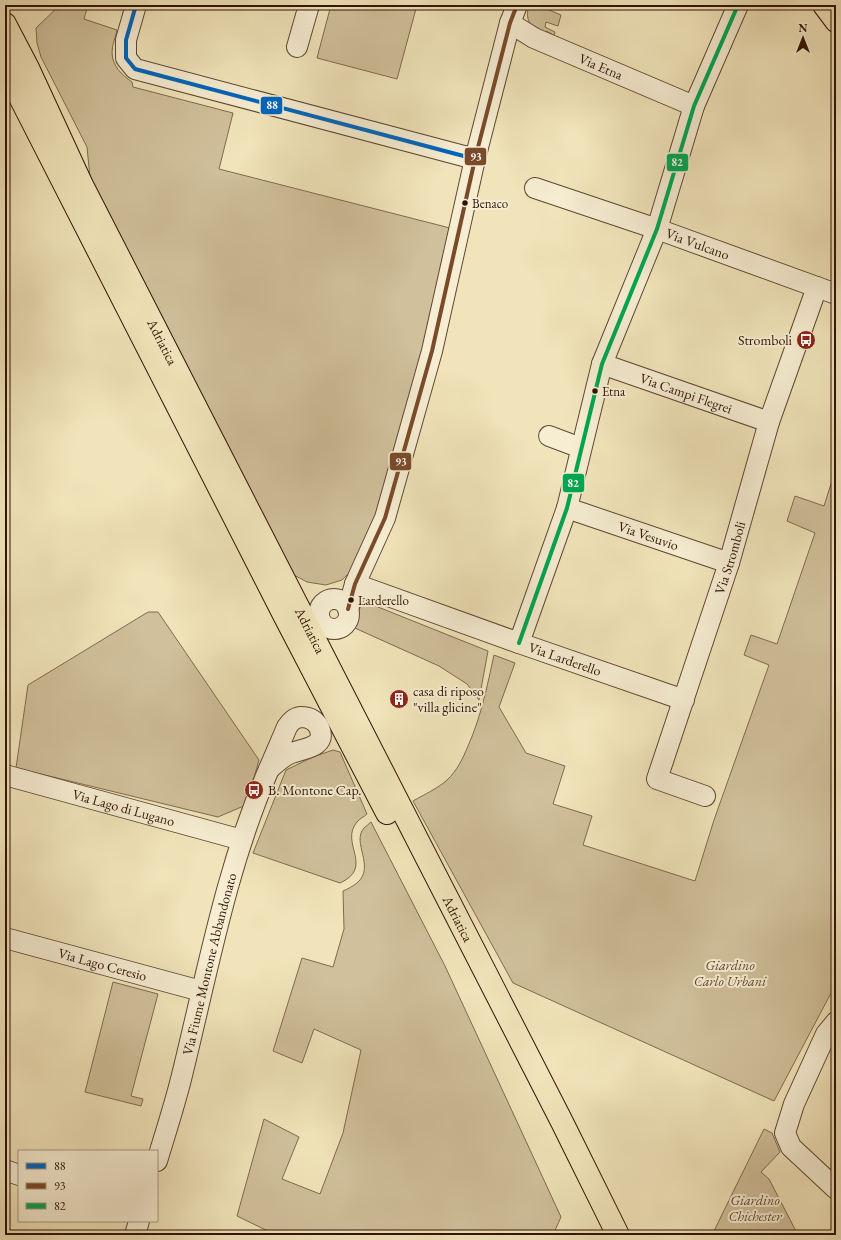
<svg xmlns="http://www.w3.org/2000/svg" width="841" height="1240" font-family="'EB Garamond',serif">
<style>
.green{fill:#d0c09b;stroke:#806a50}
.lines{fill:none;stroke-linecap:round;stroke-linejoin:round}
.minor-casing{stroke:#604732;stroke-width:22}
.major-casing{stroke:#301304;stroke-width:24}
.highway-casing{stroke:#301304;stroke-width:24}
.minor{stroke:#f6edd2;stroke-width:20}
.major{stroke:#f1e4ba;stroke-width:22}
.highway{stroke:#f1e4ba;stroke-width:22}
.bus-1-casing{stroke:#f6edd2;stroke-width:7}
.bus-2-casing{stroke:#f6edd2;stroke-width:7}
.bus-3-casing{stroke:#f6edd2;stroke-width:7}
.bus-1{stroke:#0065bd;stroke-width:4}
.bus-2{stroke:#7a4b2a;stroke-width:4}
.bus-3{stroke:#00a651;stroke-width:4}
.bus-dot{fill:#301304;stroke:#f6edd2;stroke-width:1.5}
.labels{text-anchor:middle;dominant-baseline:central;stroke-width:4;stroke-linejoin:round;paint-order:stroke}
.bus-label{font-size:13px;fill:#301304;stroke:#f6edd2;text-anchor:start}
.street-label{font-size:14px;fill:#301304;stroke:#f6edd2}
.poi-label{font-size:14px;fill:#301304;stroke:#f6edd2;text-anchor:start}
.park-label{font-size:14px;font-style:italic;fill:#604731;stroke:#f6edd2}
.line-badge{stroke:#f6edd2;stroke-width:1.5}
.badge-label{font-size:11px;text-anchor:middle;font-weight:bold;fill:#fff}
</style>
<rect width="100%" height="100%" fill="#f1e4ba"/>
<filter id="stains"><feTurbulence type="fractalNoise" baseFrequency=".005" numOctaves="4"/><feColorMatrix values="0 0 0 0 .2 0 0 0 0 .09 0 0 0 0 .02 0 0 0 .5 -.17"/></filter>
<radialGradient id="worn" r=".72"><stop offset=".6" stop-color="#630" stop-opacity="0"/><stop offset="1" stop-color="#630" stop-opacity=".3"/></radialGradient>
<g class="green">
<path d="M60,5h28l-4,14 33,11c-1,6 -5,15 -5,22 0,14 10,23 20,30l1,5 100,26 -14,56 231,59 -10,56 -67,246 -18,37 -13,13 -16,5 -19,-3 -13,-7 -204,-397 -3,-31 -46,-90 -4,-14 -1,-15z"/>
<polygon points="331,5 417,5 397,79 317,58"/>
<path d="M529,5h8l24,10 -3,11 -12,-4 -1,5 10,5 -2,7 -2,-1 1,-4 -6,-3 -2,5c-12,-9 -20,-14 -15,-31z"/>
<path d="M836,468v520l-6,7 -56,106 -261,-118 -100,-182c12,-7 24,-12 34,-21 10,-9 16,-22 21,-34 13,-29 19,-59 26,-91l21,8 -16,44 27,46 39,13 -12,38 39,12 -9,29 112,36 19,-61 55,-155 -25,-10 7,-20 26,9 38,-111 -28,-12 8,-25 29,10z"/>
<polygon points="363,601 488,651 479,700 467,684 439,666 357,629 352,626"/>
<polygon points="148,612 158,612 259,760 246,805 218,817 16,768 28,685"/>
<path d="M333,750l7,2 27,62c-3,3 -8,5 -10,8 -18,21 18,45 -17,61l-87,-30 33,-83 27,-13z"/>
<path d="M371,822l74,144 116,251 -8,18h-277l-39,-19 27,-97 35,18 -17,42 38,15 23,-61 18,-83 -47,-21 -12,34 -29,-12 29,-93 31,9 11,-38 -1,-38c5,-2 10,-5 14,-8 19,-16 -6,-41 7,-55 2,-2 5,-4 7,-6z"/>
<polygon points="113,982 158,994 131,1096 143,1099 141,1106 85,1092"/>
<polygon points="764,1129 772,1133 780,1152 761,1172 769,1179 798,1235 712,1235"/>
</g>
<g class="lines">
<defs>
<g id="minor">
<polyline points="136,5 126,40 126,58 135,69 475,159"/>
<path id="s1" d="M510,23l24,15 160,68"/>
<polyline points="297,47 309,5"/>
<path id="s2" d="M535,188l122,41 179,65"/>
<path id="s3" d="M602,364l167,58"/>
<polyline points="549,436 581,448"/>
<path id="s4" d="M567,508l162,55"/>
<path id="s5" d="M355,584l164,59 165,57"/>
<circle cx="334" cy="614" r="15"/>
<polyline points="348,609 355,584 385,518 432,351 475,159 510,23 517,5"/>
<polyline points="519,643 567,508 602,364 657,229 694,106 738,5"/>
<path d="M301,717c8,0 14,3 18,10 9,22 -18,21 -30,27 -7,3 -14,10 -20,15l18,-42c4,-6 7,-9 14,-10z"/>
<path id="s6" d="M5,775l237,65"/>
<path id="s7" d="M705,796l-48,-17 72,-216 40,-141 48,-135"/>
<path id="s8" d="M5,938l196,53"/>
<polyline points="836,1022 826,1034 794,1104 785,1133 791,1147 836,1189"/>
<path id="s9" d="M157,1161c9,-30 19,-60 26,-90 25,-102 44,-206 86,-302"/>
<polyline points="5,1170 19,1175"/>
<polyline points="135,1235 139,1221"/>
</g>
<polyline id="major" points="824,5 836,21"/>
<g id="highway">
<path id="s10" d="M5,24l23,44 54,117 480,937 56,113"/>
<polyline points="5,68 283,613 387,813"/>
</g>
</defs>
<use href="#minor" class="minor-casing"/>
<use href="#major" class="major-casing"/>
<use href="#highway" class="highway-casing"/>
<use href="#minor" class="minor"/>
<use href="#major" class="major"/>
<use href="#highway" class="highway"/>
<defs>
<polyline id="bus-1" points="136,5 126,40 126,58 135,69 475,159"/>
<polyline id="bus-2" points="348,609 355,584 385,518 432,351 475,159 510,23 517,5"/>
<polyline id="bus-3" points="519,643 567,508 602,364 657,229 694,106 738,5"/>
</defs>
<use href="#bus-1" class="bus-1-casing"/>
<use href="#bus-2" class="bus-2-casing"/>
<use href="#bus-3" class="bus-3-casing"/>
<use href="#bus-1" class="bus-1"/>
<use href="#bus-2" class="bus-2"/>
<use href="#bus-3" class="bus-3"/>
</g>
<defs>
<symbol id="bus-disc" viewBox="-11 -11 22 22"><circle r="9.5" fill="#8f2418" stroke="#f6edd2"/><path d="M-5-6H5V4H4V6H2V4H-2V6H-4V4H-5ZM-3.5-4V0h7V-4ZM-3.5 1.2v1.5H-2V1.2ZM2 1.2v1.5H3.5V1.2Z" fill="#fff"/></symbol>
<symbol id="building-disc" viewBox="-11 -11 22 22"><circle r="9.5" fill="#8f2418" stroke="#f6edd2"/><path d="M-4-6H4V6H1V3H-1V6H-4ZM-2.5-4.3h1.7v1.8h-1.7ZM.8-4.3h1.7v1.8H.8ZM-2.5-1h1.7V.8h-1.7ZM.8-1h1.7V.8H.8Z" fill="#fff"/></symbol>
</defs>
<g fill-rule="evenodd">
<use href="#bus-disc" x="795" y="329" width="22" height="22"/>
<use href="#building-disc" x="388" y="688" width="22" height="22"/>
<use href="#bus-disc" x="243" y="779" width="22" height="22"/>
</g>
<g class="bus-dot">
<circle cx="465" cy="203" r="3.5"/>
<circle cx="595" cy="391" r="3.5"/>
<circle cx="351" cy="600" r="3.5"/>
</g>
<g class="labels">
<g class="bus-label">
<text x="472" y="203">Benaco</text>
<text x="602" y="391">Etna</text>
<text x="358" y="600">Larderello</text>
</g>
<g class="street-label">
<text stroke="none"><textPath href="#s1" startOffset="101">Via Etna</textPath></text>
<text stroke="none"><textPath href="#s2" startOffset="172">Via Vulcano</textPath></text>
<text stroke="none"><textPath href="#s10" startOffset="355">Adriatica</textPath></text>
<text stroke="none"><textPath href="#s3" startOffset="89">Via Campi Flegrei</textPath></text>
<text stroke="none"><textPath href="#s4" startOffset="86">Via Vesuvio</textPath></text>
<text stroke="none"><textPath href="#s7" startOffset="284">Via Stromboli</textPath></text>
<text stroke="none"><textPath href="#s10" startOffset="679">Adriatica</textPath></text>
<text stroke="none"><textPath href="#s5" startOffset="223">Via Larderello</textPath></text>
<text stroke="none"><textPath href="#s6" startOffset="123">Via Lago di Lugano</textPath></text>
<text stroke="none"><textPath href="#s10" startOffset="1003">Adriatica</textPath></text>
<text stroke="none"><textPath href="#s8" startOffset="101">Via Lago Ceresio</textPath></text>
<text stroke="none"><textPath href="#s9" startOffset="204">Via Fiume Montone Abbandonato</textPath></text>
</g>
<g class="poi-label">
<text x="792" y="340" text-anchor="end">Stromboli</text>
<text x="413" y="691">casa di riposo<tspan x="413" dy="16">"villa glicine"</tspan></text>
<text x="268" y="790">B. Montone Cap.</text>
</g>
<g class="park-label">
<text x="730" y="965">Giardino<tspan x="730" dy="16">Carlo Urbani</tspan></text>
<text x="755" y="1200">Giardino<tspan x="755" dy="16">Chichester</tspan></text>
</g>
</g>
<g class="line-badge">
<rect x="260" y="96" width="23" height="19" rx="4" fill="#0065bd"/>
<rect x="464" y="147" width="23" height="19" rx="4" fill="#7a4b2a"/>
<rect x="666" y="153" width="23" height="19" rx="4" fill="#00a651"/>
<rect x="389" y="452" width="23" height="19" rx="4" fill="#7a4b2a"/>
<rect x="562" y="473" width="23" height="20" rx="4" fill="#00a651"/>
</g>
<g class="badge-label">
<text x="272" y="109">88</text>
<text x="476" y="160">93</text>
<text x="677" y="166">82</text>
<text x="401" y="465">93</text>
<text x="573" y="487">82</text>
</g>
<rect width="841" height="1240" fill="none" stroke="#f1e4ba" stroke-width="20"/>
<rect x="6" y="6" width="829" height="1228" fill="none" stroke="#301304" stroke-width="2"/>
<rect x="10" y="10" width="821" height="1220" fill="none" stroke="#301304"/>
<rect x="18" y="1150" width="140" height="72" fill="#f6edd2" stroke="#a79680"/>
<rect x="26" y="1163" width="20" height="6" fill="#0065bd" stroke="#a79680"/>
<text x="54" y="1170" font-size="12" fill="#301304">88</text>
<rect x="26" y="1183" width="20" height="6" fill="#7a4b2a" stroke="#a79680"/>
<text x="54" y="1190" font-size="12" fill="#301304">93</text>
<rect x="26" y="1203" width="20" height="6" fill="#00a651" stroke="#a79680"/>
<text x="54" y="1210" font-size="12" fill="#301304">82</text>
<g transform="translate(803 38)" stroke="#f6edd2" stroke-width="3" paint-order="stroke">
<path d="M0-3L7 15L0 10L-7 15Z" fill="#301304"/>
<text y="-6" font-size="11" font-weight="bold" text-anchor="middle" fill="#301304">N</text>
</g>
<rect width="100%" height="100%" filter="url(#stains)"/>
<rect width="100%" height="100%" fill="url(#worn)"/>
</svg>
